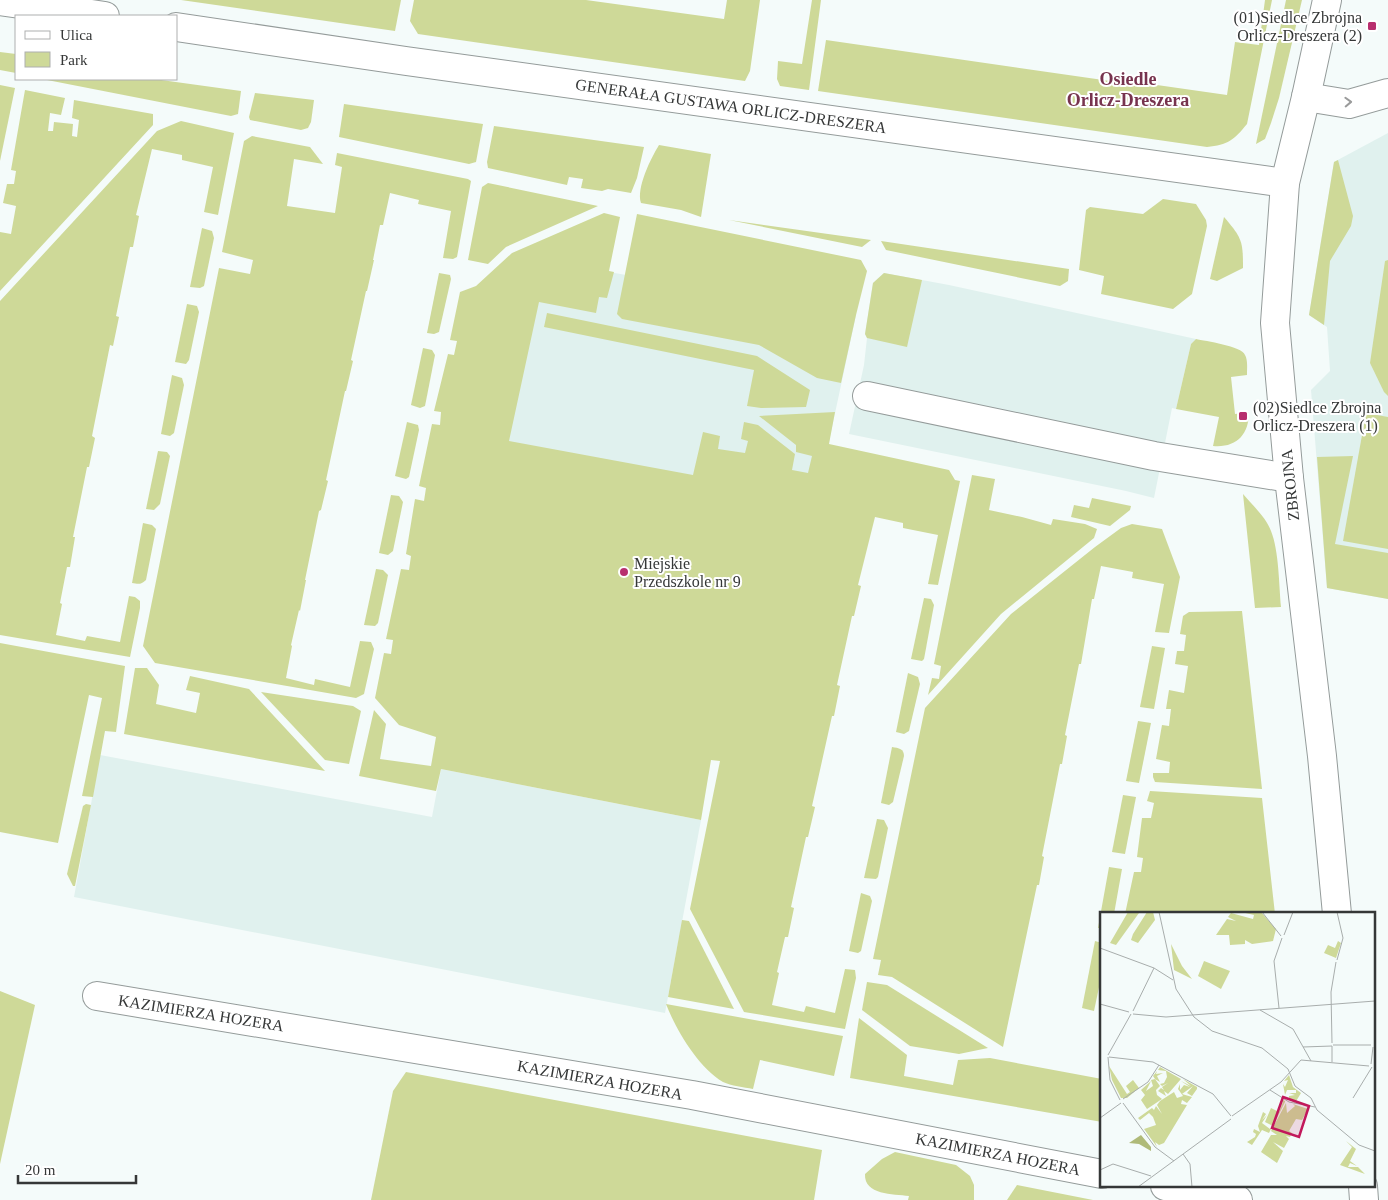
<svg xmlns="http://www.w3.org/2000/svg" width="1388" height="1200" font-family="'Times New Roman',serif">
<style>
.built{fill:#e0f1ee}
.green{fill:#ced998}
.lines{fill:none;stroke-linecap:round;stroke-linejoin:round}
.minor-casing{stroke:#949b9a;stroke-width:30}
.minor{stroke:#fff;stroke-width:28}
.oneway{stroke:#9a9b9b}
.poi-dot{fill:#b82f6e;stroke:#fff;stroke-width:2}
.labels{text-anchor:middle;dominant-baseline:central;stroke-width:4;stroke-linejoin:round;paint-order:stroke}
.poi-label{font-size:16px;fill:#353737;stroke:#fff;text-anchor:start}
.street-label{font-size:16px;fill:#353737;stroke:#fff}
.neighbourhood-label{font-size:18px;font-weight:bold;fill:#77334e;stroke:#fff}
.inset-road{fill:none;stroke:#a8adac;stroke-width:1}
.view{fill:#c2185b;fill-opacity:0.15;stroke:#c2185b;stroke-width:2.5}
.inset-edge{fill:none;stroke:#353737;stroke-width:2.5}
</style>
<rect width="100%" height="100%" fill="#f4fbfa"/>
<g class="built">
<polygon points="1388,133 1388,599 1327,588 1311,390 1330,371 1327,327 1309,315 1334,162"/>
<polygon points="516,254 609,272 856,315 759,769 479,432"/>
<polygon points="884,273 949,285 1196,339 1191,344 1176,409 1172,408 1154,498 1126,491 849,434 864,365 867,338 865,334 873,283"/>
<polygon points="100,755 432,817 441,769 701,820 665,1013 74,897"/>
</g>
<g class="green">
<polygon points="181,0 401,0 395,31"/>
<polygon points="414,0 586,0 724,19 727,0 760,0 750,71 745,81 418,34 410,21"/>
<polygon points="812,0 821,0 809,90 780,86 777,79 778,61 802,64"/>
<path d="M1265,0h7l-25,124c-13,16 -19,21 -40,23l-389,-56 8,-51 319,46 5,-2 77,11 8,-53 24,3z"/>
<polygon points="1286,0 1302,0 1279,98 1271,123 1265,139 1256,144"/>
<polygon points="0,52 16,54 16,73 0,70"/>
<polygon points="42,79 154,79 241,91 238,114 231,116"/>
<polygon points="0,85 15,88 0,161"/>
<polygon points="25,90 65,98 61,115 50,113 48,131 53,131 54,122 73,124 72,136 77,137 79,120 72,118 74,100 153,114 153,125 0,291 0,232 11,234 16,206 3,203 7,184 14,184 16,171 11,170"/>
<polygon points="255,93 314,100 311,122 308,128 301,130 250,120 249,117"/>
<polygon points="344,104 483,124 476,162 469,164 339,137"/>
<polygon points="181,121 234,133 218,215 204,212 213,167 182,160 182,155 152,149 136,215 139,216 133,247 130,247 116,316 119,317 113,346 110,345 92,436 95,438 89,467 87,467 73,537 75,537 70,567 67,567 60,603 62,604 56,635 85,641 87,636 120,642 129,596 135,597 140,601 140,608 130,657 0,635 0,301 157,131"/>
<polygon points="494,126 644,147 637,178 631,193 608,189 602,191 581,188 583,179 569,177 567,185 488,168 487,162"/>
<polygon points="252,136 310,147 323,164 294,159 287,206 335,213 342,167 335,165 337,153 468,179 471,181 457,257 453,259 443,258 451,211 418,204 419,200 390,193 383,225 380,225 373,260 374,260 367,291 366,291 351,360 353,361 346,391 345,391 326,480 328,481 321,510 319,511 305,580 306,580 300,611 299,610 291,645 292,646 286,678 314,685 315,679 350,687 360,641 371,642 374,649 364,694 356,698 155,663 143,646 219,268 250,274 253,260 222,252 244,141"/>
<path d="M659,145l52,9 -10,63 -20,-7 -40,-7c-5,-15 10,-45 18,-58z"/>
<polygon points="1338,160 1353,216 1351,226 1330,261 1324,325 1309,315 1334,162"/>
<polygon points="488,183 598,206 506,247 488,264 468,260 482,187"/>
<polygon points="1163,199 1196,204 1206,220 1207,226 1192,294 1173,309 1101,294 1104,276 1079,270 1086,210 1090,207 1143,214"/>
<polygon points="604,213 620,217 609,271 614,272 607,298 599,297 596,313 539,302 509,441 693,475 703,432 720,436 718,449 745,453 748,441 741,439 744,422 758,425 795,454 792,470 808,473 812,456 796,452 796,445 759,416 835,412 829,444 949,470 955,480 960,481 938,585 928,584 938,535 903,528 903,523 875,517 858,585 861,586 854,616 852,616 837,685 840,686 834,716 832,716 812,806 815,807 808,837 806,837 791,907 794,908 788,937 785,937 777,972 779,973 772,1005 804,1012 806,1006 835,1013 845,969 855,970 856,978 845,1029 744,1012 690,909 720,761 711,760 701,820 441,769 436,791 359,776 374,710 386,724 380,759 431,766 436,737 399,725 375,698 384,653 391,654 393,640 386,639 401,569 409,570 411,556 406,554 415,499 424,501 426,488 419,486 432,424 440,425 441,412 434,411 448,354 454,355 457,341 450,340 460,292 476,286 512,253"/>
<polygon points="637,214 861,260 867,271 856,315 841,383 817,378 759,345 622,319 617,314"/>
<path d="M1224,217c18,21 19,24 19,51l-26,13 -7,-2z"/>
<polygon points="729,220 871,240 862,247"/>
<polygon points="202,228 212,231 214,238 204,286 200,288 190,287"/>
<polygon points="881,241 1069,269 1068,281 1060,286 886,250"/>
<polygon points="1388,260 1388,396 1384,392 1370,363 1385,261"/>
<polygon points="439,273 450,275 451,279 439,332 434,334 427,333"/>
<polygon points="884,273 922,280 907,347 867,338 865,334 873,283"/>
<polygon points="187,304 197,306 199,312 189,360 186,364 175,362"/>
<polygon points="547,313 757,356 810,390 806,407 761,408 747,406 754,370 544,327"/>
<path d="M1196,339c9,2 46,7 49,16 3,5 2,14 2,20l-16,2 4,37 14,-2c0,23 -13,36 -36,34l6,-29 -43,-8 15,-65z"/>
<polygon points="423,348 432,350 435,355 425,406 420,408 411,405"/>
<polygon points="172,375 182,378 184,385 174,433 170,436 161,434"/>
<polygon points="1366,413 1388,417 1388,549 1343,541"/>
<polygon points="407,422 418,425 419,430 409,477 406,479 395,476"/>
<polygon points="158,451 167,452 170,456 160,504 154,510 146,509"/>
<polygon points="1353,456 1335,544 1388,553 1388,599 1327,588 1317,457"/>
<polygon points="972,475 995,479 989,510 1022,517 1051,525 1053,519 1085,524 1097,529 1094,538 1001,614 928,695 932,678 939,679 941,666 934,664"/>
<path d="M1243,494c9,11 23,23 28,37 8,20 8,54 10,76l-26,1z"/>
<polygon points="391,495 399,496 403,502 393,551 388,555 379,553"/>
<polygon points="1092,498 1131,506 1130,510 1110,526 1071,517 1074,505 1089,508"/>
<path d="M143,523l9,2 4,4 -10,51c-5,5 -8,4 -14,3z"/>
<polygon points="1132,524 1162,529 1180,577 1169,633 1155,632 1164,584 1132,578 1133,572 1101,566 1094,599 1092,599 1081,664 1079,664 1065,735 1067,736 1062,764 1060,764 1042,856 1044,857 1039,885 1037,885 1003,1047 892,977 878,975 881,960 873,959 925,708 1011,614 1095,547 1121,528"/>
<polygon points="376,569 383,570 388,575 378,623 375,626 364,625"/>
<polygon points="924,598 931,599 934,605 924,659 922,661 911,659"/>
<polygon points="1242,611 1262,789 1155,782 1153,777 1153,773 1169,773 1170,762 1156,759 1162,725 1169,726 1171,709 1166,709 1169,690 1184,693 1188,666 1175,664 1177,651 1184,651 1186,635 1180,634 1183,616 1189,612"/>
<polygon points="0,643 125,666 116,732 105,731 93,797 82,796 102,698 89,695 58,843 0,832"/>
<polygon points="1152,646 1165,648 1154,709 1140,707"/>
<polygon points="135,668 147,668 159,685 156,704 196,713 200,693 186,690 190,676 249,689 325,771 124,734"/>
<polygon points="908,673 918,677 920,684 909,731 904,734 896,732"/>
<polygon points="261,692 353,706 361,711 349,764 325,760"/>
<polygon points="1138,721 1151,723 1139,783 1126,781"/>
<path d="M892,747c7,1 12,2 12,9l-11,46 -4,3 -8,-2z"/>
<polygon points="1150,791 1262,798 1275,914 1125,914 1134,872 1141,872 1143,858 1137,857 1142,818 1151,818 1154,803 1147,801"/>
<polygon points="1123,795 1136,797 1125,854 1112,852"/>
<polygon points="86,804 91,805 75,886 73,886 67,874 83,806"/>
<polygon points="877,819 884,820 888,828 878,877 876,879 864,878"/>
<polygon points="1109,867 1122,869 1114,914 1102,914 1102,928 1098,928"/>
<polygon points="861,893 870,896 872,901 861,951 858,953 849,951"/>
<polygon points="682,920 689,921 734,1009 668,997"/>
<polygon points="1095,941 1102,943 1102,973 1094,1011 1082,1008"/>
<polygon points="867,982 887,985 988,1048 959,1054 910,1046 862,1010"/>
<polygon points="0,991 35,1005 0,1164"/>
<path d="M666,1004l177,32 -9,40 -74,-16 -7,29c-9,-2 -22,-3 -30,-7 -25,-15 -47,-52 -57,-78z"/>
<polygon points="859,1018 907,1055 904,1076 953,1085 958,1060 990,1058 1102,1079 1102,1122 850,1078"/>
<polygon points="406,1072 822,1150 814,1200 371,1200 393,1091"/>
<path d="M895,1152l61,13 14,11 4,9v15h-66l1,-4c-16,-2 -45,-1 -44,-22l17,-15z"/>
<polygon points="1017,1185 1093,1200 1007,1200"/>
</g>
<g class="lines">
<defs>
<g id="minor">
<polyline points="1327,0 1306,97 1285,183 1275,323 1289,478 1322,756 1337,914"/>
<polyline points="0,1 105,16"/>
<polyline points="176,27 406,61 1285,183"/>
<polyline points="1306,97 1349,104 1388,93"/>
<polyline points="867,396 1154,456 1289,478"/>
<polyline points="97,996 692,1095 1102,1174"/>
<polyline points="1165,1186 1238,1200"/>
<polyline points="1363,1186 1364,1200"/>
</g>
</defs>
<use href="#minor" class="minor-casing"/>
<use href="#minor" class="minor"/>
</g>
<defs><path id="oneway-chevron" d="M-2-3.5L2.5 0L-2 3.5" fill="none" stroke-width="1.6" stroke-linecap="round" stroke-linejoin="round" transform="scale(1.25)"/></defs>
<use class="oneway" href="#oneway-chevron" transform="translate(1348 102) rotate(-2)"/>
<g class="poi-dot">
<rect x="1367" y="21" width="10" height="10" rx="2.5"/>
<rect x="1238" y="411" width="10" height="10" rx="2.5"/>
<circle cx="624" cy="572" r="5"/>
</g>
<g class="labels">
<g class="poi-label">
<text x="1362" y="17" text-anchor="end">(01)Siedlce Zbrojna<tspan x="1362" dy="18">Orlicz-Dreszera (2)</tspan></text>
<text x="1253" y="407">(02)Siedlce Zbrojna<tspan x="1253" dy="18">Orlicz-Dreszera (1)</tspan></text>
<text x="634" y="563">Miejskie<tspan x="634" dy="18">Przedszkole nr 9</tspan></text>
</g>
<g class="street-label">
<text transform="translate(731 106) rotate(8)">GENERAŁA GUSTAWA ORLICZ-DRESZERA</text>
<text transform="translate(1290 485) rotate(-96)">ZBROJNA</text>
<text transform="translate(201 1013) rotate(9)">KAZIMIERZA HOZERA</text>
<text transform="translate(600 1080) rotate(10)">KAZIMIERZA HOZERA</text>
<text transform="translate(998 1154) rotate(11)">KAZIMIERZA HOZERA</text>
</g>
<g class="neighbourhood-label">
<text x="1128" y="79">Osiedle<tspan x="1128" dy="21">Orlicz-Dreszera</tspan></text>
</g>
</g>
<g transform="translate(1100 912)">
<rect width="275" height="275" fill="#f4fbfa"/>
<path d="M28,0l11,1 -23,32 -6,-2zM47,0h6l2,8 -17,23 -7,-3 2,-6zM141,0h20l15,17 -3,12 -21,3 -7,-4v4l-15,1 -1,-10h-13l11,-16 9,2 -8,-4 3,-4 22,6 1,-4zM238,29l3,2 -5,15 -12,-5 4,-8 7,3zM71,32l11,22 10,13 -18,-9zM104,49l26,10 -9,18 -23,-13zM9,154l18,28 3,-2 -4,-6 7,-6 6,8 -12,10h-6l-9,-18zM60,155l21,12 -13,15 -4,-3 2,5 -8,-5 3,-3 3,2 -2,-3 6,-4 -6,3 -2,-2 4,-1 3,-6 -1,-6 -8,-1zM57,159l-1,3 7,-1 -6,3 3,6 -5,-3 5,7 -4,4 1,5 5,4 -15,10 -6,-9 4,-5 -4,-5 10,-9 -5,10 7,-5 -2,-6 4,-1 -2,-3zM189,163l4,12 8,6 -6,10 -6,-4v-3l6,-1 -6,-2h7v-3h-9l-2,5 -2,-11 2,3 3,-7 -4,1zM83,167l14,8v2l-5,7 -5,-3 6,-7 -11,8 10,3 -5,6 -5,-3 -1,4 6,1 -23,38 -5,2 -4,-3 2,5 -13,-18 12,-4 -3,-8 -4,-4 -9,7 -2,-2 14,-10 2,2 2,-4 6,8 -5,-9 3,-4 14,-9 3,6 6,-2 -5,-7 2,-5v6l4,-5 6,2 -9,-6 10,5zM181,187l4,2v1l-12,24 -8,-4 6,-14 8,4 4,-10zM186,191l1,10 8,-7 -2,-2 15,5 -6,11 -6,-1 -7,12 3,2 -2,4 -4,-1 3,3 -5,9 -11,-6 10,9 -6,12 -16,-11 10,-17h6l-6,-4zM163,200l3,2 -4,6 5,-5 -5,8 8,6 2,-2 -3,6 -7,-3 -10,15 -5,-3 8,-5 1,-3 -3,-2 1,-3 6,3 -2,-6zM246,229l10,8 -6,12 7,5 -7,-3 -2,4h10l7,7 -25,-9 12,-18z" fill="#ced998"/>
<path d="M41,223l10,12v4l-12,-7 -10,-1z" fill="#afba78"/>
<path class="inset-road" d="M59,0l17,77 18,28 18,14 50,17 26,21 7,17 16,12 6,12 42,35 16,6M162,0l19,24M237,0l6,26 -6,22M184,23l9,-23M0,36l54,20M0,92l29,8M179,96l-5,-47 8,-23M160,98l33,19 18,32M33,99l21,-43 19,12M33,102l33,3 209,-16M232,131l-1,-51 5,-30M233,133h38M232,134v16M203,135l29,-1M8,143l23,-41M8,145l2,23 10,20M9,145l44,5 60,32 18,22M201,148l68,6M271,152l2,-17M170,178l19,12 26,5M253,186l19,-31M23,187l25,-17 11,-17M23,191l32,44 19,14M132,204l49,-34 20,-22M0,206l21,-15M83,242l7,10 2,23M0,258l13,-6 38,12M38,275l93,-68"/>
<path class="view" d="M183,185l26,9 -10,31 -27,-9z"/>
<rect width="275" height="275" class="inset-edge"/>
</g>
<rect x="15" y="15" width="162" height="65" fill="#ffffff" stroke="#aeafaf"/>
<rect x="25" y="31" width="25" height="8" fill="#ffffff" stroke="#aeafaf"/>
<text x="60" y="40" font-size="15" fill="#353737">Ulica</text>
<rect x="25" y="52" width="25" height="15" fill="#ced998" stroke="#aeafaf"/>
<text x="60" y="65" font-size="15" fill="#353737">Park</text>
<path d="M18 1175v8h118v-8" fill="none" stroke="#353737" stroke-width="2.5"/>
<text x="25" y="1175" font-size="15" fill="#353737" stroke="#ffffff" stroke-width="4" paint-order="stroke">20 m</text>
</svg>
